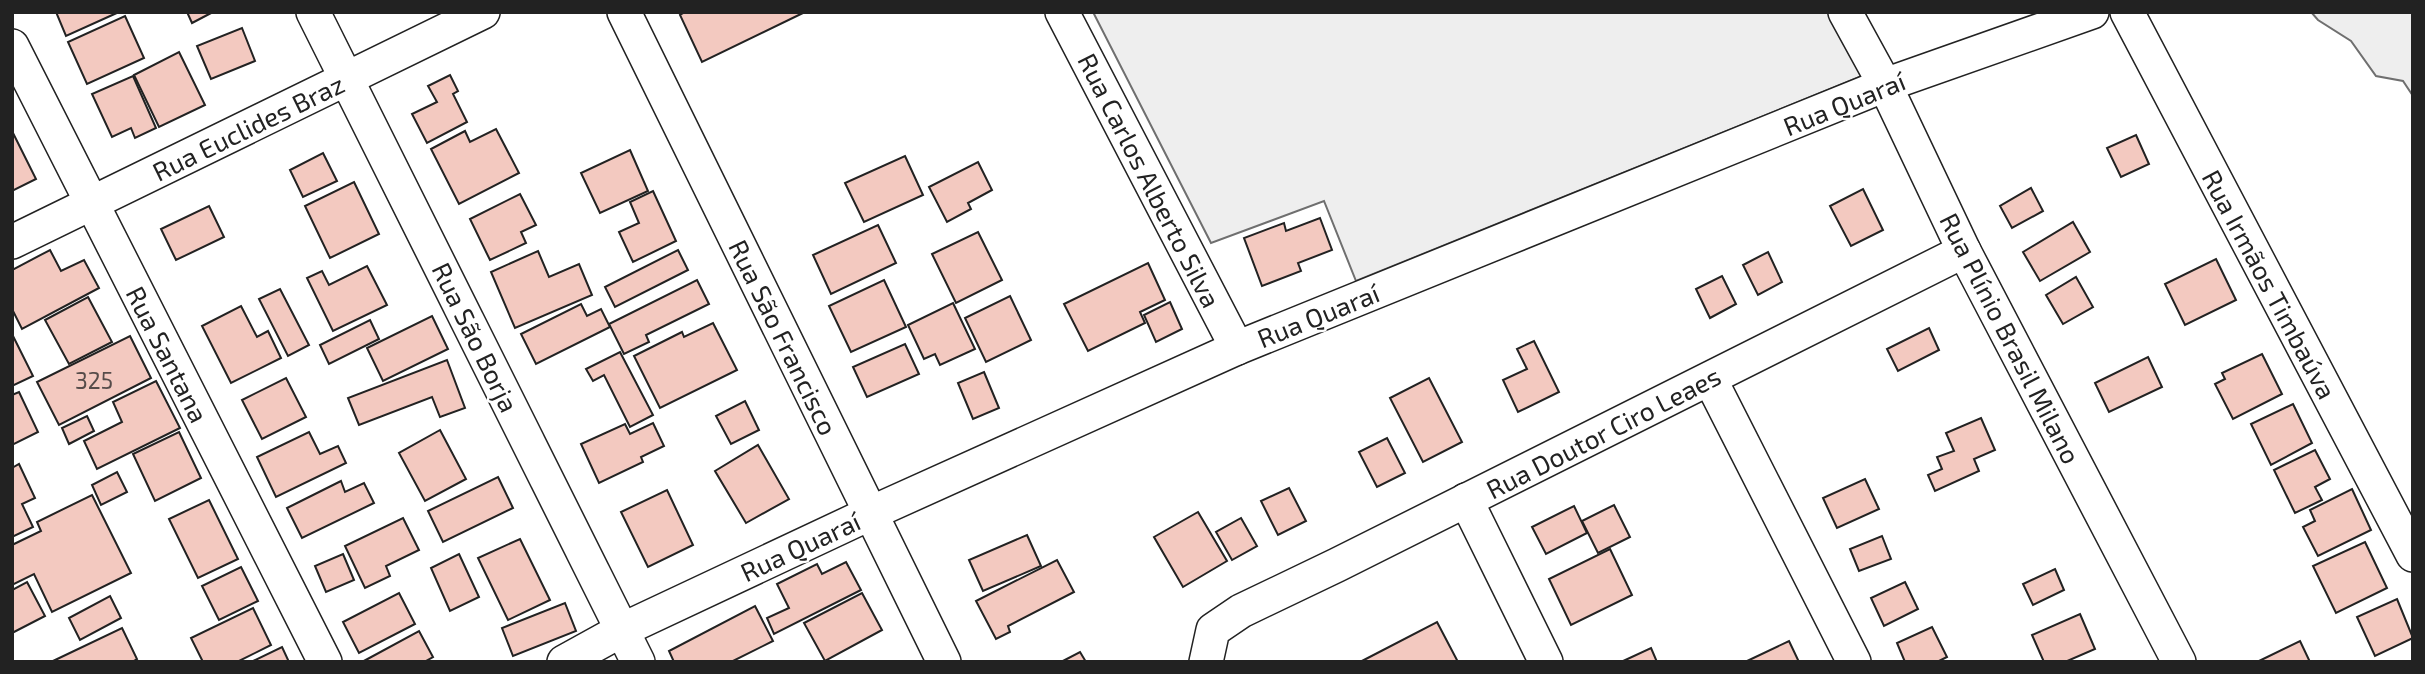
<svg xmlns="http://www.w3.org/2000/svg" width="2425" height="674" font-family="'Exo 2',sans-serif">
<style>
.green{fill:#eee;stroke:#6f6f6f;stroke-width:2}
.building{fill:#f3c9c0;stroke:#222;stroke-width:2}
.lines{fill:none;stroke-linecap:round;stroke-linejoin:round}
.minor-casing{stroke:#222;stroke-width:36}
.minor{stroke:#fff;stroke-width:33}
.labels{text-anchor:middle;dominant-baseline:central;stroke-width:5;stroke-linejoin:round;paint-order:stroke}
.number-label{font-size:23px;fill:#564c4a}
.street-label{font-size:26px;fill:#222;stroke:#fff}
</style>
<rect width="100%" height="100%" fill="#fff"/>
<g class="green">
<polygon points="1093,12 1828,12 1862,76 1356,281 1324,201 1211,243"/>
<polygon points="2311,12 2413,12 2413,96 2403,81 2376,76 2351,41 2318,20"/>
</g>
<g class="building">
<polygon points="56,12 119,12 66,36"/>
<polygon points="187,12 213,12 192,23"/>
<polygon points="685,12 805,12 702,62 680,15"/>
<polygon points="125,16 144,58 87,84 68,42"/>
<polygon points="242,28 255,61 211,79 197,46"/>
<polygon points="179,52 205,105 159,127 134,75"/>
<polygon points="450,75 458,91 453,94 467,122 427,143 412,114 437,102 428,86"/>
<polygon points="133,76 156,128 135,138 131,128 112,137 92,94"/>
<polygon points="496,129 519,173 459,204 431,149 465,131 470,142"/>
<polygon points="12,131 36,179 12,191"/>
<polygon points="2136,135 2149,164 2121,177 2107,148"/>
<polygon points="630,150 648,191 600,213 581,173"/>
<polygon points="323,153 337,181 303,197 290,170"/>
<polygon points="905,156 923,195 864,222 845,183"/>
<polygon points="978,162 992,190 968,203 971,209 947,222 929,187"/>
<polygon points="354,182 379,234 330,258 305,206"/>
<polygon points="2031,188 2043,211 2012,228 2000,206"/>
<polygon points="1863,189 1883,230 1851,246 1830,206"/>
<polygon points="653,191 676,241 633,262 619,232 639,223 630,202"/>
<polygon points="520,194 536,225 521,232 526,243 490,260 470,219"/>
<polygon points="209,206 224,237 176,260 161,229"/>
<polygon points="1320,218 1332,250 1298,263 1301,271 1262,286 1244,238 1284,223 1286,231"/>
<polygon points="2073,222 2090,252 2040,281 2023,252"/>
<polygon points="878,225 896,263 831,294 813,255"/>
<polygon points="978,232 1002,280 956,303 932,254"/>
<polygon points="50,250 61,271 84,260 99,288 22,329 12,309 12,270"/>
<polygon points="678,250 688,270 615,307 605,287"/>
<polygon points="538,251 549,277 579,264 592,295 515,328 491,272"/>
<polygon points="1768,252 1782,282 1758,295 1743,265"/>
<polygon points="2216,259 2236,300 2185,325 2165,284"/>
<polygon points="1148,263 1165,300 1140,312 1145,323 1088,351 1064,304"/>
<polygon points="367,266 387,305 333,331 307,278 322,271 329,285"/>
<polygon points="1722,276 1736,304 1710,318 1696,289"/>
<polygon points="2076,277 2093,307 2063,324 2046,295"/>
<polygon points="697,280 709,304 646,335 649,342 624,354 609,324"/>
<polygon points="884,280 906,327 851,352 829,306"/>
<polygon points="280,289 309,345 288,356 259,299"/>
<polygon points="1010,296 1031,340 986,362 965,318"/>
<polygon points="88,297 112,342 69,364 45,320"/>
<polygon points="1170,302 1182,329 1156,342 1144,315"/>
<polygon points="953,303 975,349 940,365 935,354 924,359 908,325"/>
<polygon points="581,304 587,316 601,309 610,327 536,364 521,334"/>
<polygon points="241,306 257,337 268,331 281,358 231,383 202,326"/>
<polygon points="432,316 448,349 383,381 367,348"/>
<polygon points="370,320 379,339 329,364 320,345"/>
<polygon points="713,323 737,370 660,408 634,356 682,332 684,337"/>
<polygon points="1929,328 1939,350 1898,371 1887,349"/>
<polygon points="12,334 33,376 12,386"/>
<polygon points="130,336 151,378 59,425 37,382"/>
<polygon points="1534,341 1559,392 1518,412 1503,380 1527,369 1517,349"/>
<polygon points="905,344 919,374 867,397 853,367"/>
<polygon points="620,352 653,415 630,427 604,375 593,381 586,369"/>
<polygon points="2262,354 2282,394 2233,419 2215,384 2225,379 2222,373"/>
<polygon points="2148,357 2162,387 2109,412 2095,383"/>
<polygon points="447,360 465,408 440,417 432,397 359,425 348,398"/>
<polygon points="984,372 999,408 973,419 958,383"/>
<polygon points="286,378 306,417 262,439 242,400"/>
<polygon points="1429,378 1462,442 1423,462 1390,398"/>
<polygon points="156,381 180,428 97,469 84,441 122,422 113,402"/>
<polygon points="19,392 38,432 12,445 12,395"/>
<polygon points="745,401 759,430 731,444 716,416"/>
<polygon points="2293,404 2312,443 2271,465 2251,424"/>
<polygon points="87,416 94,431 69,444 62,428"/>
<polygon points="1981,418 1995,450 1974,459 1979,471 1935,491 1928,475 1942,469 1937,457 1954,451 1946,433"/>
<polygon points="653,423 664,446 641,457 643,462 599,483 581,444 625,424 630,434"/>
<polygon points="440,430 466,479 425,501 399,453"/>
<polygon points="179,432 201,478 155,501 133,454"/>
<polygon points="309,432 320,454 338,446 346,463 276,497 257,457"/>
<polygon points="1387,438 1405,473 1377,487 1359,452"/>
<polygon points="758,445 789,499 746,523 715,471"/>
<polygon points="2315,450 2330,479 2315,487 2322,500 2295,513 2274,470"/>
<polygon points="19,464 35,498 22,504 33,527 12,537 12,468"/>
<polygon points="117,472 127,492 101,505 92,485"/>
<polygon points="498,477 513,508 443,542 428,511"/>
<polygon points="1865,479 1879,509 1837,528 1823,498"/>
<polygon points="341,481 345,492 364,483 374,503 302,538 287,508"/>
<polygon points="1289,488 1306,521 1278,535 1261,501"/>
<polygon points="2352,489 2371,530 2318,556 2303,527 2315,521 2310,510"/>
<polygon points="667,490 693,545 648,567 621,512"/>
<polygon points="92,495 131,573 52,612 34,574 12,585 12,545 41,531 37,522"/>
<polygon points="209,500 238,559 198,578 169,519"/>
<polygon points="1614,505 1630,537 1598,553 1582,521"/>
<polygon points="1574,506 1587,533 1546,554 1532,527"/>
<polygon points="1198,512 1227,561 1183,587 1154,537"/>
<polygon points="403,518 419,550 386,566 390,576 365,588 345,546"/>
<polygon points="1241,518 1257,546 1232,560 1216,532"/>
<polygon points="1027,535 1041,566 983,591 969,560"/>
<polygon points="1882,536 1891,559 1859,571 1850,549"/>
<polygon points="520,539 550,600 508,620 478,558"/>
<polygon points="2365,542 2387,588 2336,613 2313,566"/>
<polygon points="1610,549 1632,595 1571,625 1549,579"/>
<polygon points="343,554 354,580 326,592 315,566"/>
<polygon points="459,554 479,597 450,611 431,568"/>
<polygon points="1057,560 1074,592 1008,626 1010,632 996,639 976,601"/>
<polygon points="846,562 861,590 774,634 767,618 789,608 777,584 817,564 822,574"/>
<polygon points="241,567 258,601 219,620 202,586"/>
<polygon points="2055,569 2064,590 2033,605 2023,584"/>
<polygon points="27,582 45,616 12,633 12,590"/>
<polygon points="1905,582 1918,609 1884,626 1871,598"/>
<polygon points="399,593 415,624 359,653 343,622"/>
<polygon points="862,593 882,630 825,661 804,623"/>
<polygon points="110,596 121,618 80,640 69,618"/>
<polygon points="2397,599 2413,638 2375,656 2357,617"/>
<polygon points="565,603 576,631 513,656 502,628"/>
<polygon points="755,606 773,641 731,662 674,662 669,651"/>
<polygon points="253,608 271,645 237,662 203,662 191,638"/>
<polygon points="2080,614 2095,649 2065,662 2044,662 2032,635"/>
<polygon points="1437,622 1458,662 1360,662"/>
<polygon points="1932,627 1947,657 1937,662 1905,662 1897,643"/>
<polygon points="122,628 137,659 132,662 53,661"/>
<polygon points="419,631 433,657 424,662 362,662"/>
<polygon points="1789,641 1799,662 1745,662"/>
<polygon points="2300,641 2310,662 2257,662"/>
<polygon points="282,647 289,662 251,662"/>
<polygon points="1651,648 1657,662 1621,662"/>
<polygon points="1080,652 1086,662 1061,662"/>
</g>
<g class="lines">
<defs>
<g id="minor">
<polyline points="313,12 638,662"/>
<polyline points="624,12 944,662"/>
<polyline points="1062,12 1237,348"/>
<polyline points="1845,12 1885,85 1964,251 2179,662"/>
<polyline points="2127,12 2413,555"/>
<polyline points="12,46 325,662"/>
<polyline points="12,242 483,12"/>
<polyline points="1710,379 1854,662"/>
<polyline points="1466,500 1546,662"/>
<polyline points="564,662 622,630 871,513 1237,348 1885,85 2092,12"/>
<polyline points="1206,662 1213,630 1241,611 1337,565 1964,251"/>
</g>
</defs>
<use href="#minor" class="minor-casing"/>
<use href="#minor" class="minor"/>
</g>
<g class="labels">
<g class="number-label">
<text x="94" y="380">325</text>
</g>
<g class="street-label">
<text transform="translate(1844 103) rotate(-22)">Rua Quaraí</text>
<text transform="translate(248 127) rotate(-26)">Rua Euclides Braz</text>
<text transform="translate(1150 180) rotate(63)">Rua Carlos Alberto Silva</text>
<text transform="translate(2270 284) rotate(62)">Rua Irmãos Timbaúva</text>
<text transform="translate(1318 315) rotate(-22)">Rua Quaraí</text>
<text transform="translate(476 337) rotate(64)">Rua São Borja</text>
<text transform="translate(784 337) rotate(64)">Rua São Francisco</text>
<text transform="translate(2011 338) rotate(63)">Rua Plínio Brasil Milano</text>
<text transform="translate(168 354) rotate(63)">Rua Santana</text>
<text transform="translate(1603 432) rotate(-27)">Rua Doutor Ciro Leaes</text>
<text transform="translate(800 546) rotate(-25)">Rua Quaraí</text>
</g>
</g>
<rect width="2425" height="674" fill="none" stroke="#222222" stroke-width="28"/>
</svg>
